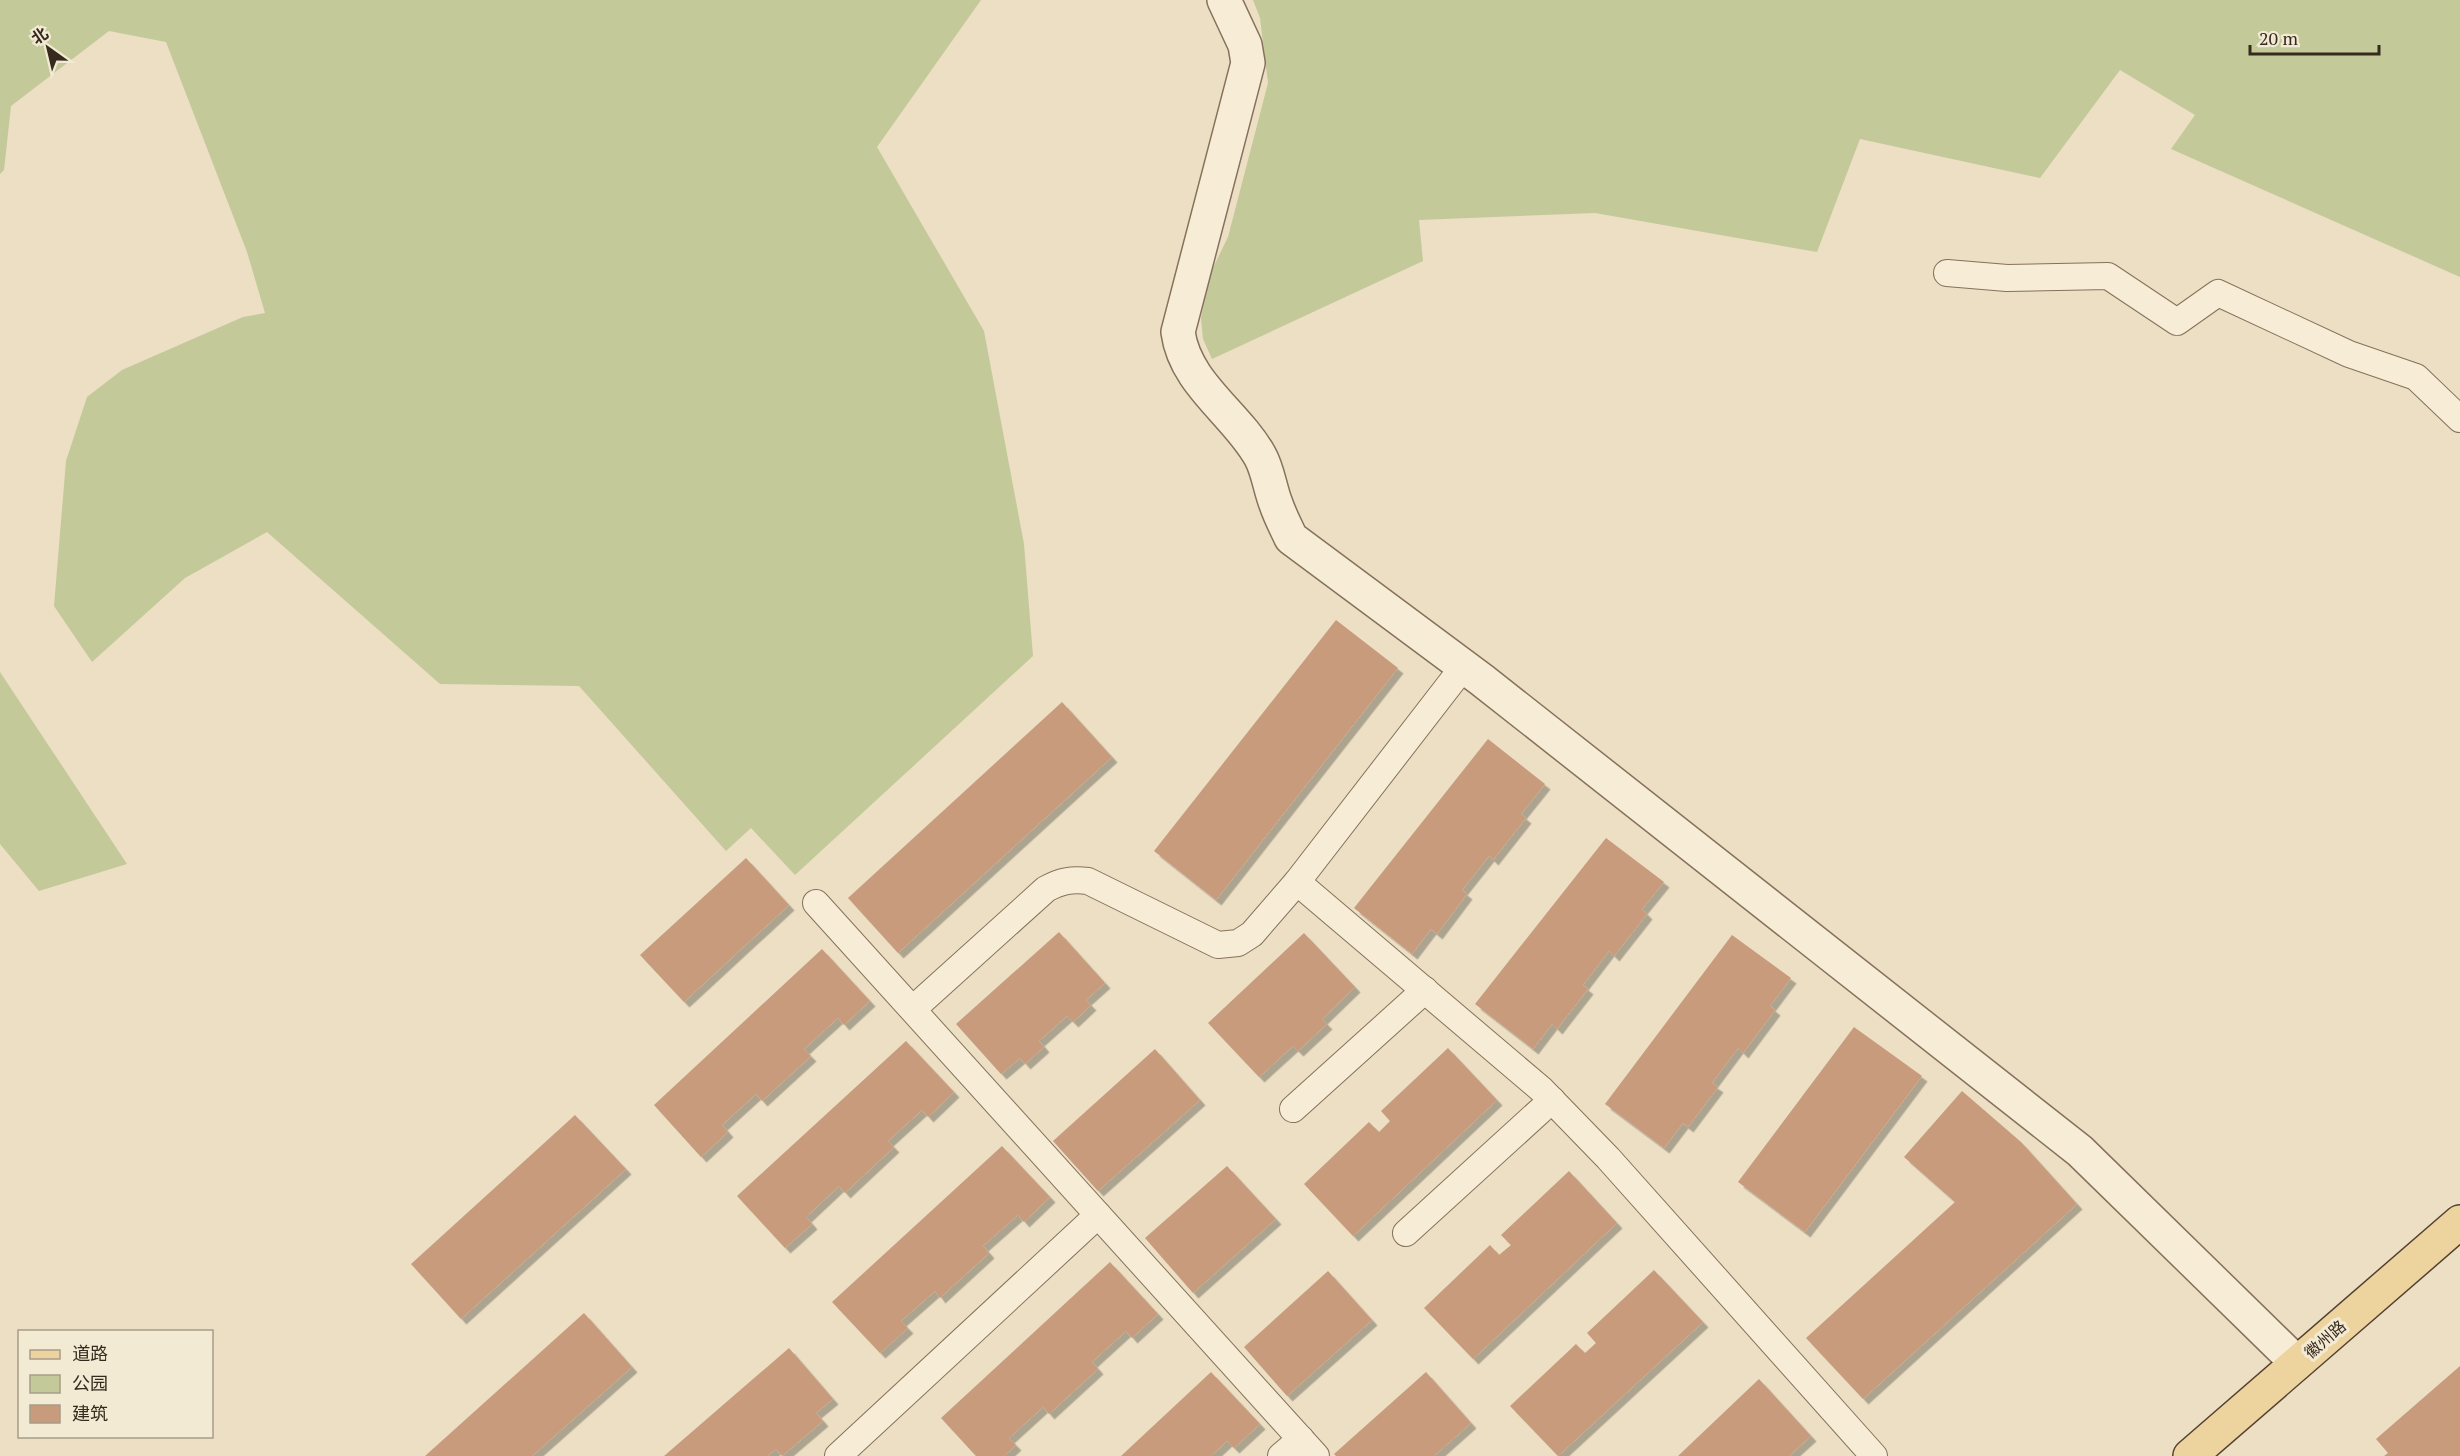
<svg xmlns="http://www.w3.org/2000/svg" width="2460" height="1456" font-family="'PT Serif','Noto Sans SC',serif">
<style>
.green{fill:#c4c999}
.building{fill:#c89b7c;filter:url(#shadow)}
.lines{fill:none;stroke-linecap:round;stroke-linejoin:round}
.lane-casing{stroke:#85715c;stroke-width:28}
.street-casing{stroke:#85715c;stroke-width:36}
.primary-casing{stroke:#534030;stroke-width:36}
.lane{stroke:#f7edd7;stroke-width:26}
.street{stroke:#f7edd7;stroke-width:33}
.primary{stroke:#edd39e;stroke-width:33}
.labels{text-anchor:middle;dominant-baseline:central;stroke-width:6;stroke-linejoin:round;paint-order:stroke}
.street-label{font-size:16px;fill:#362a1f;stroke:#f3ead3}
</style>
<defs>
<filter id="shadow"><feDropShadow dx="5.5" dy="5.5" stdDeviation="0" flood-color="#0004"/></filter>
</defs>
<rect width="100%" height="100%" fill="#ecdfc4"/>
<g class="green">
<polygon points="0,0 981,0 877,147 984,331 1024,544 1033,656 795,875 751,828 726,851 579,686 440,684 267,532 185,578 92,662 54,606 66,461 87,397 122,370 243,317 265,313 247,252 166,42 109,31 11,106 4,170 0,174"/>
<polygon points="1253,0 2460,0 2460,277 2171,149 2195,115 2120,70 2040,178 1860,139 1817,252 1595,213 1419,220 1423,261 1212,359 1203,339 1201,318 1209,276 1228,237 1268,83 1260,18"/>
<polygon points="0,672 127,864 39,891 0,844"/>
</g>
<g class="building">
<polygon points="1336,620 1398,668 1216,900 1154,851"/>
<polygon points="1062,702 1112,757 898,953 848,898"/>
<polygon points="1488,739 1545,784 1521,814 1526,818 1493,860 1489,856 1462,890 1467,894 1437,934 1431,929 1412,954 1354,908"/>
<polygon points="1606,838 1664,882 1642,909 1647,914 1614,956 1609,951 1583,985 1588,989 1557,1029 1552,1024 1533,1049 1475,1004"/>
<polygon points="746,858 789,905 684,1002 640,955"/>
<polygon points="1059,932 1105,983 1086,1000 1091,1005 1073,1022 1067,1016 1039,1041 1044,1047 1025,1064 1020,1058 1001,1074 956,1024"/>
<polygon points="1304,933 1355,987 1322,1019 1327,1024 1298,1051 1293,1046 1259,1077 1208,1023"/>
<polygon points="1732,935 1791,978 1770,1006 1775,1010 1743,1053 1738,1048 1712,1083 1718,1087 1688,1127 1683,1123 1664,1148 1605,1104"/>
<polygon points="822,949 870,1001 844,1025 838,1018 804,1049 811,1056 762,1101 756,1094 722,1125 728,1132 701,1157 654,1105"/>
<polygon points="1854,1027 1922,1076 1805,1232 1738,1182"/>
<polygon points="906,1041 954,1092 928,1117 922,1110 888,1141 894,1147 845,1193 839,1186 806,1217 812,1224 785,1248 737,1196"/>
<polygon points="1448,1048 1497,1100 1353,1236 1304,1184 1369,1122 1379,1132 1390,1121 1381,1111"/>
<polygon points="1155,1049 1200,1100 1098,1191 1053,1141"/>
<polygon points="1962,1091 2021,1142 2077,1204 1863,1399 1806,1338 1955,1202 1904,1157"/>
<polygon points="575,1115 626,1169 461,1319 411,1264"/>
<polygon points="1002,1146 1050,1197 1024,1222 1018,1215 983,1246 989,1253 940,1298 935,1291 901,1321 908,1328 880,1353 832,1302"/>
<polygon points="1227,1166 1276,1219 1193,1293 1145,1238"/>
<polygon points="1569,1171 1617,1223 1473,1359 1424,1308 1490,1245 1499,1255 1511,1245 1501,1235"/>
<polygon points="1110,1262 1158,1314 1132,1338 1126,1331 1092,1362 1098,1369 1049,1414 1043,1407 1009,1438 1016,1445 1004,1456 976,1456 941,1418"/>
<polygon points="1654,1270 1703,1322 1558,1456 1510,1406 1576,1344 1585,1353 1596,1343 1587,1333"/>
<polygon points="1328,1271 1372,1320 1287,1396 1244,1347"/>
<polygon points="584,1313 632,1367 532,1456 425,1456"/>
<polygon points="789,1348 833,1399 816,1413 823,1421 782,1456 776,1449 767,1456 664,1456"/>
<polygon points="2460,1366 2460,1456 2384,1456 2388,1453 2376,1439"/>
<polygon points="1211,1372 1260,1424 1234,1448 1227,1441 1211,1456 1121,1456"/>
<polygon points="1426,1372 1471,1423 1434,1456 1336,1456 1334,1454"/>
<polygon points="1759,1379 1811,1436 1789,1456 1678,1456"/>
</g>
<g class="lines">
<defs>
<g id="lane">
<polyline points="1947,273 2007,278 2108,276 2177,322 2218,293 2349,354 2416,377 2460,419"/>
<polyline points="1297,882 1542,1090 1608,1158 1874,1456"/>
<polyline points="816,903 1316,1456"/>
<path d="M913,1009l133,-120c15,-8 25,-10 42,-8l130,64 20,-2 14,-9 45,-52 167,-216"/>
<polyline points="1293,1109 1425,990"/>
<polyline points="1406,1233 1552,1100"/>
<polyline points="838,1456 1098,1215"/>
<polyline points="1281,1456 1301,1439"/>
</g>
<path id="street" d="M1224,0l21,45 3,18 -70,269c7,52 58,81 82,124 8,14 10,33 16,48 4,12 10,23 15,34l191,142 598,471 217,212"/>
<polyline id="primary" points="2190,1456 2460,1222"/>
</defs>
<use href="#lane" class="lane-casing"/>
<use href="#street" class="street-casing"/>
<use href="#primary" class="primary-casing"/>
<use href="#lane" class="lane"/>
<use href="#street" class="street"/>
<use href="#primary" class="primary"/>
</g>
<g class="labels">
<g class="street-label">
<text transform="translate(2325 1339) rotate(-41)">徽州路</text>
</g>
</g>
<rect x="18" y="1330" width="195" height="108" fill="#f3ead3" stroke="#a79d8b" stroke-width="1.5"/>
<rect x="30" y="1350" width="30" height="9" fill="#edd39e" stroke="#a79d8b" stroke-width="1.5"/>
<text x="72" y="1360" font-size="18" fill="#362a1f">道路</text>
<rect x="30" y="1375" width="30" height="18" fill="#c4c999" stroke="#a79d8b" stroke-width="1.5"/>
<text x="72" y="1390" font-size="18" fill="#362a1f">公园</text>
<rect x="30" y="1405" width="30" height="18" fill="#c89b7c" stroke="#a79d8b" stroke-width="1.5"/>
<text x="72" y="1420" font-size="18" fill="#362a1f">建筑</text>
<g transform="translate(48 48) rotate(326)" stroke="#f3ead3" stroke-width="4.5" paint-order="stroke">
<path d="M0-4.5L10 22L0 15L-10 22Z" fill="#362a1f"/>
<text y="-9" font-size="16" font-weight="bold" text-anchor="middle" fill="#362a1f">北</text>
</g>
<path d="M2250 45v9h129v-9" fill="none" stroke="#362a1f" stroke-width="3"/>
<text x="2259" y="45" font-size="18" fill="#362a1f" stroke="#f3ead3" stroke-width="4.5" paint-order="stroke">20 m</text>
</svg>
